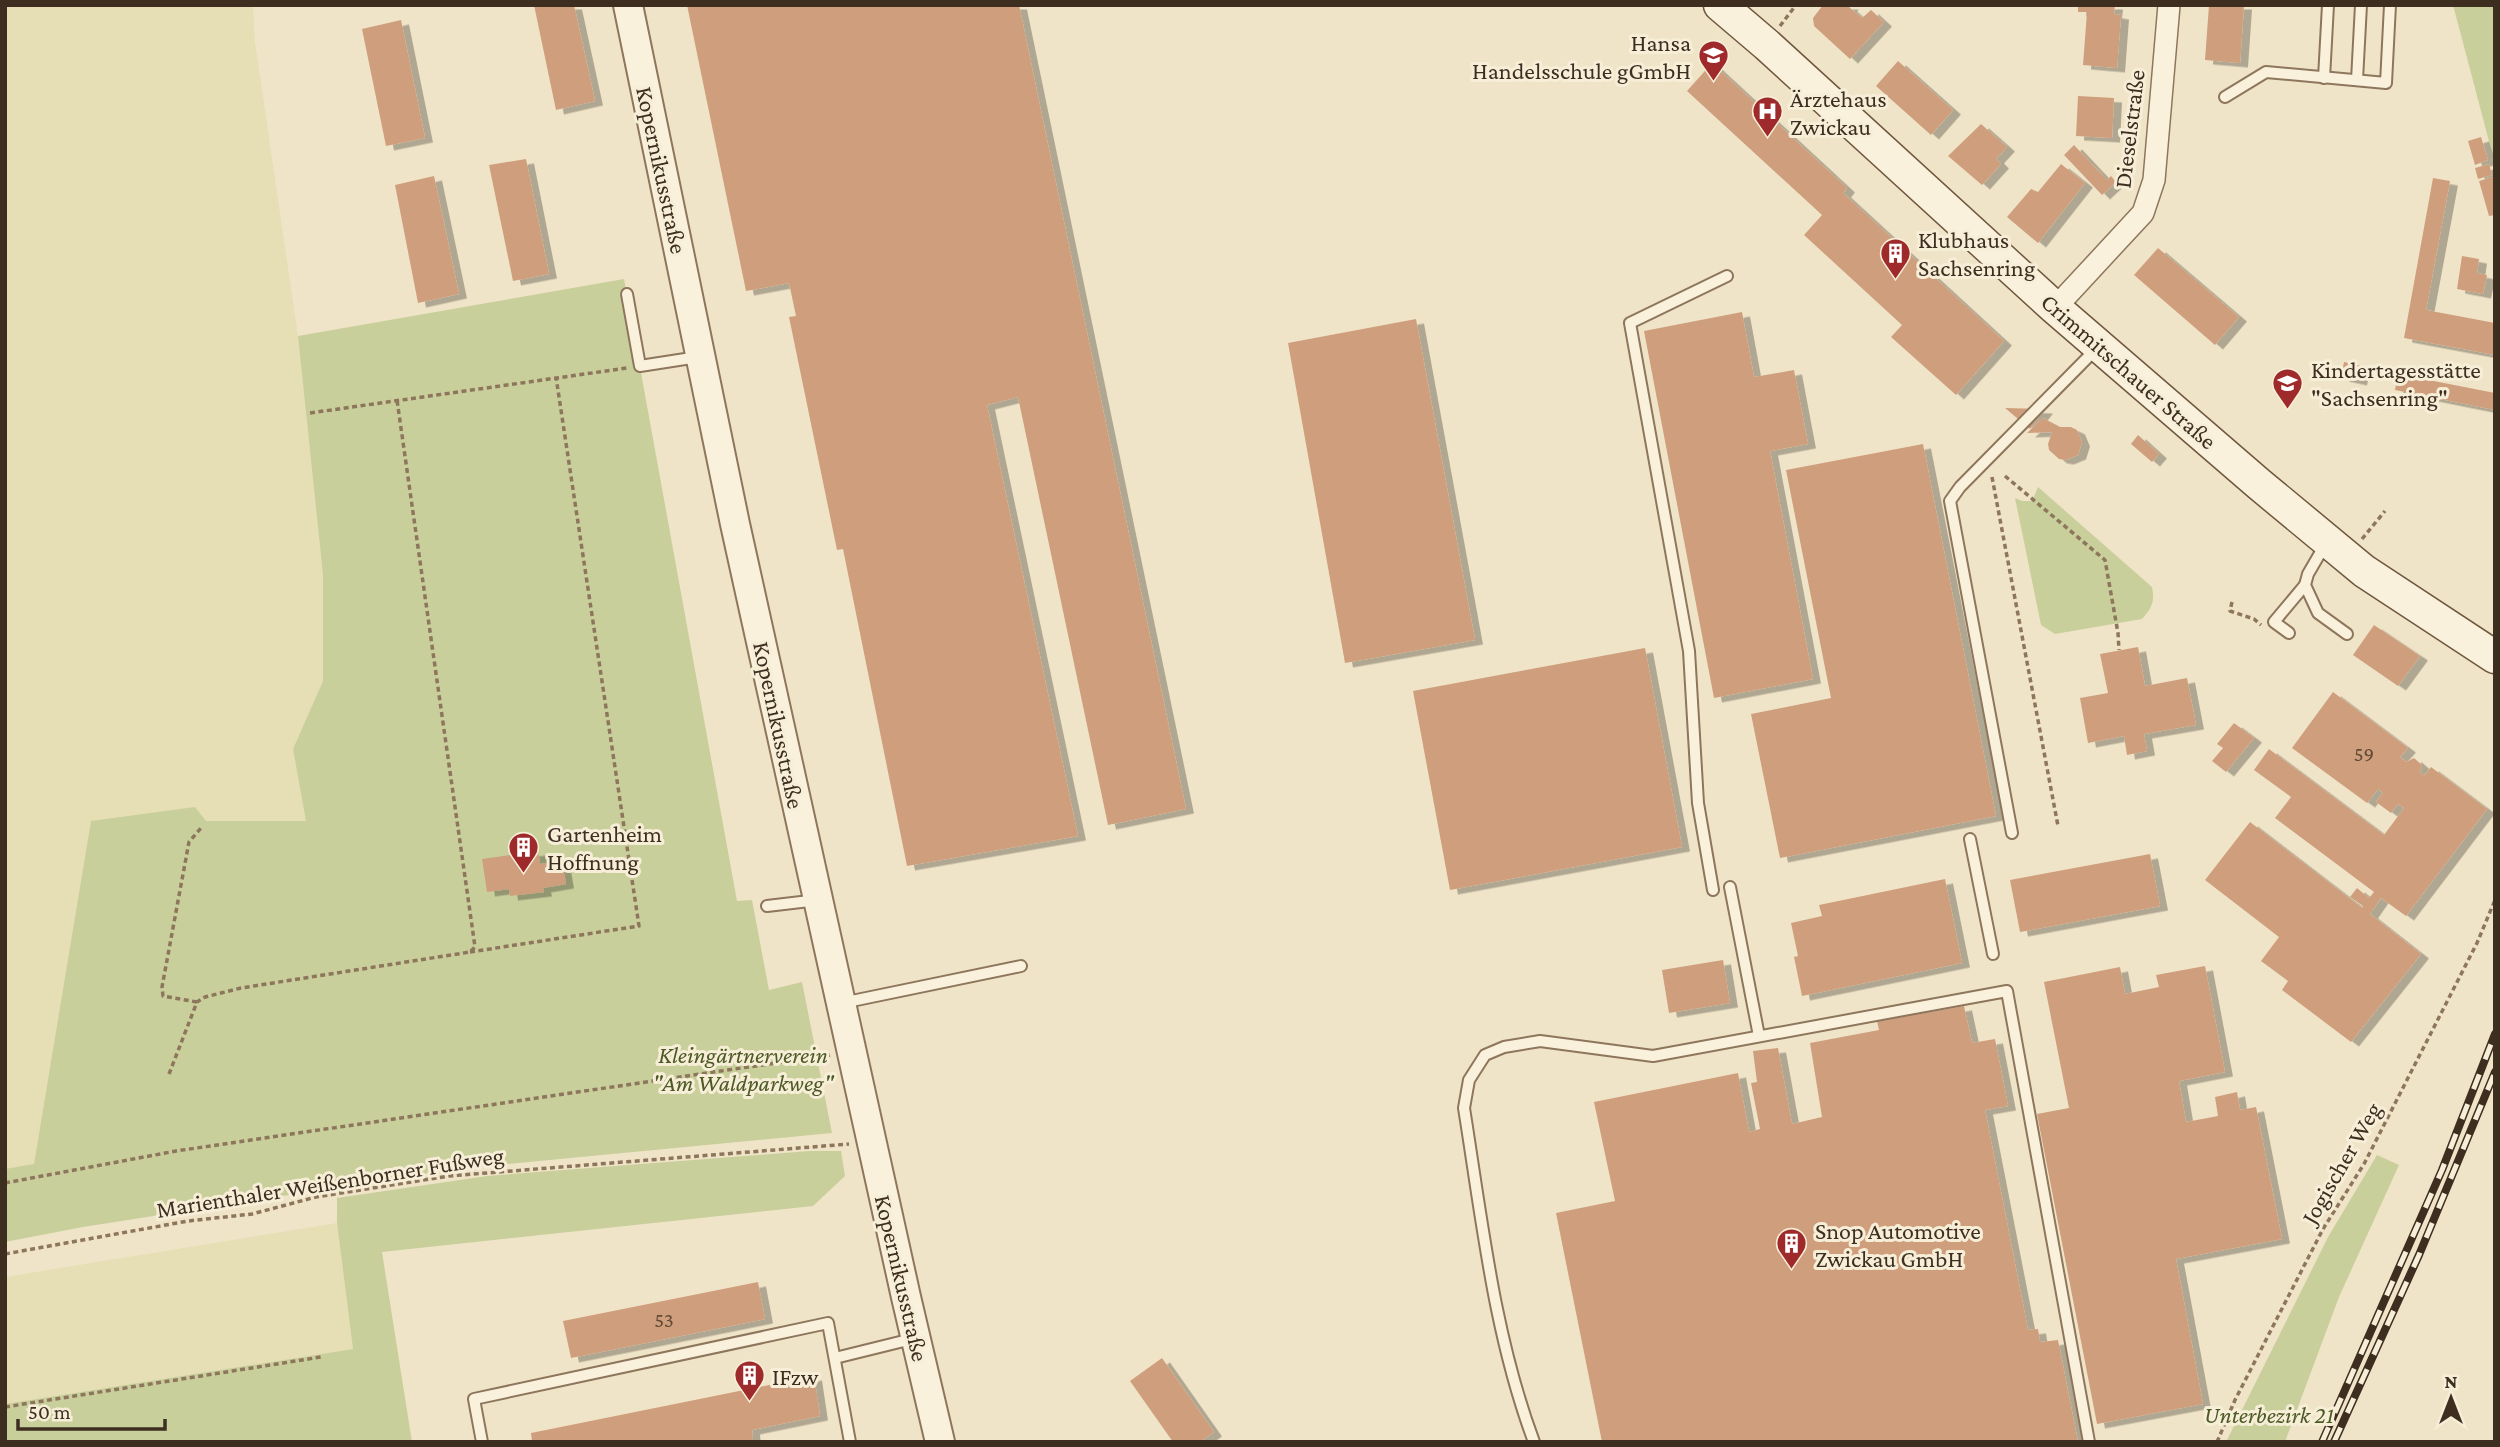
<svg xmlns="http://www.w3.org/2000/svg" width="2500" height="1447" font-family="'Crimson Pro',serif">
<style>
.farmland{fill:#e6deb5}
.green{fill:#c9cf9b}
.building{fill:#cf9f7d;filter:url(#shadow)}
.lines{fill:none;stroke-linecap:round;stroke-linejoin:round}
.service-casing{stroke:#8d765c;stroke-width:14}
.minor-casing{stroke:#8d765c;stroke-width:24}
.tertiary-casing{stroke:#8d765c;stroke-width:32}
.secondary-casing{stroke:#6f573f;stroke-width:35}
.path{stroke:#8d765c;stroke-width:3.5;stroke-dasharray:5 3.5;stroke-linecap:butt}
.service{stroke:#faf1dc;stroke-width:10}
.minor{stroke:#faf1dc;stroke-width:21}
.tertiary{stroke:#faf1dc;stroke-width:28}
.secondary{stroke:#faf1dc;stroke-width:32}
.rail-casing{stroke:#3d2e20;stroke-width:8}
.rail{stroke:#f7eed8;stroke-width:5;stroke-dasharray:16;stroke-linecap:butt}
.labels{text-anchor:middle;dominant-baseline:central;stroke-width:6;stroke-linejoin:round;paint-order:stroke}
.number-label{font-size:21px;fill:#624a37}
.poi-label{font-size:24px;fill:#3d2e20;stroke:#f7eed8;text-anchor:start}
.street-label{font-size:24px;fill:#3d2e20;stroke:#f7eed8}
.park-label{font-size:24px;font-style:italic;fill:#4d5a26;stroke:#f7eed8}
</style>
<defs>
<filter id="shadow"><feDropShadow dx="8" dy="4.5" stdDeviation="0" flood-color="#0004"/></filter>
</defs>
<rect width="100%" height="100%" fill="#f0e4c8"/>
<g class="farmland">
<polygon points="5,5 253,5 255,42 298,336 323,575 323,681 293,749 307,822 91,822 34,1165 5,1169"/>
<polygon points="337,1223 353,1349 5,1404 5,1277"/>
</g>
<g class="green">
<polygon points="2453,5 2495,5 2495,164"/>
<polygon points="624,279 737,901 752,900 769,990 802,982 832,1133 456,1169 83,1227 5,1242 5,1169 34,1164 91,821 195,807 206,821 306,821 293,749 323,681 323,575 298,336"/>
<path d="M2038,487l114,100c3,15 0,21 -10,32l-87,15 -14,-9 -26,-127 7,3h10z"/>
<polygon points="809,1151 841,1151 845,1176 813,1206 382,1252 412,1442 5,1442 5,1404 353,1349 337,1223 337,1198 487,1176"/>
<polygon points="2377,1155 2399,1165 2339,1297 2285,1442 2226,1442 2328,1237"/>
</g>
<g class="building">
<polygon points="534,5 574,5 595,101 556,110"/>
<polygon points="687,5 1019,5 1186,809 1108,825 1018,397 987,405 1078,836 907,866 843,549 837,550 789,317 796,316 789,283 746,291"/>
<polygon points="1823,5 1851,5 1849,7 1862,18 1871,10 1884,22 1850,59 1814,26 1813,18"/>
<polygon points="2078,5 2115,5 2114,14 2121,15 2117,68 2083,65 2087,12 2078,12"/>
<polygon points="2209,5 2244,5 2240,63 2205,60"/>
<polygon points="401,20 425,138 386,146 362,29"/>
<polygon points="1898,61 1953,110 1931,135 1876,86"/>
<polygon points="1712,63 1847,188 1843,193 2004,341 1956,395 1891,337 1902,325 1804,235 1822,215 1687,91"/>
<polygon points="2078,96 2114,98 2112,138 2076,136"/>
<polygon points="1981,124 2007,147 1996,159 2001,164 1982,185 1948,156"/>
<polygon points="2481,137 2488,160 2475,165 2468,141"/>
<polygon points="2074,145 2107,180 2111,176 2116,182 2102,195 2064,155"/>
<polygon points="526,159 549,274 513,281 489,165"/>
<polygon points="2061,164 2085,183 2038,243 2007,217 2031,189 2038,192"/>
<polygon points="2489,164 2492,175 2478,179 2475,168"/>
<polygon points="434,176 459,294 418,303 395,185"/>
<polygon points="2493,177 2495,215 2489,216 2479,181"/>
<polygon points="2433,178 2450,181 2426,310 2495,323 2495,355 2404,338"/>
<polygon points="2158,248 2239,317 2215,345 2134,275"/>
<polygon points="2462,256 2479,259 2477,273 2487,275 2483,294 2457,289"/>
<polygon points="1742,312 1754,377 1794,370 1808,444 1770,451 1813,679 1714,698 1644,331"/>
<polygon points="1416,319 1475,640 1345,663 1288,343"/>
<polygon points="2344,362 2362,366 2359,381 2341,377"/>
<polygon points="2398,374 2495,393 2495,410 2395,390"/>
<polygon points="2005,408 2045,409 2030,429"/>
<polygon points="2043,418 2060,427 2071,427 2077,430 2082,442 2078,455 2066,460 2059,459 2049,450 2048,444 2052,432 2027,433"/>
<polygon points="2138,435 2159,454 2152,462 2131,444"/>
<polygon points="1923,444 1996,816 1780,858 1751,714 1831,698 1786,470"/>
<polygon points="2374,625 2420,656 2398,686 2353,655"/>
<polygon points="2138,647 2145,686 2187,678 2196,725 2144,734 2147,751 2127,755 2124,736 2088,743 2080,698 2108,693 2100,654"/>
<polygon points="1645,648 1682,847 1450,890 1413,691"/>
<polygon points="2333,692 2408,748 2400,757 2406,762 2414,758 2422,765 2420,772 2424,776 2431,767 2487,809 2406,916 2381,898 2370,914 2421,954 2351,1042 2282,990 2288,981 2261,961 2279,937 2205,880 2250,822 2362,908 2363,906 2350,897 2357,888 2369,898 2374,892 2275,818 2291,797 2254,770 2269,749 2384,835 2404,808 2398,804 2391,813 2376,802 2383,793 2378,789 2367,803 2292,748"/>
<polygon points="2234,723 2254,738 2226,772 2212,761 2223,748 2217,744"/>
<polygon points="538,851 540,864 562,861 566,884 543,888 544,892 510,896 509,889 487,892 482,859"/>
<polygon points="2150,854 2160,906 2020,932 2010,880"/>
<polygon points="1945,879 1962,963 1802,996 1794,957 1798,956 1791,923 1822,916 1819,905"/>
<polygon points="1723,960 1730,1003 1669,1013 1662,970"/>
<polygon points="2205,966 2225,1072 2179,1081 2186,1122 2218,1116 2215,1097 2237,1092 2240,1110 2256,1107 2282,1239 2176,1259 2203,1404 2097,1424 2037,1114 2069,1108 2044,982 2120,967 2125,994 2159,987 2156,975"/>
<polygon points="1964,1006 1972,1043 1995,1039 2008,1106 1985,1110 2028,1330 2038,1329 2040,1342 2058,1340 2078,1442 1602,1442 1556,1213 1615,1201 1594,1102 1738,1073 1749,1132 1760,1129 1751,1083 1757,1082 1753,1051 1778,1048 1792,1124 1822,1117 1810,1043 1879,1030 1877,1021"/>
<polygon points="758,1282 765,1319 571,1358 563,1321"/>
<polygon points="1162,1358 1214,1432 1200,1442 1173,1442 1130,1381"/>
<polygon points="814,1376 820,1416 752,1430 753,1442 532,1442 531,1433"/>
</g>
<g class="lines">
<defs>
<g id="service">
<polyline points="2324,78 2328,5"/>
<polyline points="2357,80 2361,5"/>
<polyline points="2225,97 2266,72 2386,83 2390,5"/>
<polyline points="627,294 640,366 698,357"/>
<polyline points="2326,543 2308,574 2305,585 2318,613 2347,634"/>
<polyline points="2289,633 2274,622 2305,585"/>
<polyline points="2012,833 1950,501 1960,487 2097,348"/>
<polyline points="1970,839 1993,954"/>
<polyline points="1730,887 1759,1036"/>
<polyline points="1713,890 1698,803 1689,651 1630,323 1727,276"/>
<polyline points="767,906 818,900"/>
<polyline points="842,1003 1021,966"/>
<polyline points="835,1358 916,1338"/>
<polyline points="482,1442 474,1399 828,1323 850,1442"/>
<path d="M1534,1442c-40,-107 -52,-222 -70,-334l5,-28 16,-25 19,-8 36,-6 113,15 354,-65 82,451"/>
</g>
<polyline id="minor" points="2055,308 2143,213 2154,180 2169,5"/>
<polyline id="tertiary" points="628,5 735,524 906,1297 940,1442"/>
<polyline id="secondary" points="1720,5 1767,45 2055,308 2259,484 2364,571 2495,657"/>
</defs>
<use href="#service" class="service-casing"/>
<use href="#minor" class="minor-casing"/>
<use href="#tertiary" class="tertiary-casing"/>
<use href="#secondary" class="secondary-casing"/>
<g class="path">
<polyline points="1780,26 1796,5"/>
<polyline points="310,413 627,368"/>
<polyline points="2005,476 2105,560 2118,633 2119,650"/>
<polyline points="1992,477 2058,826"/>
<polyline points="2362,539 2385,511"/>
<polyline points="2232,602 2230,611 2254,619 2261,625"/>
<polyline points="470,952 639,926 556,377"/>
<polyline points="197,1002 163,996 162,987 189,842 201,828"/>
<polyline points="169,1074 197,1002 205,997 241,988 470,952 475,947 397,400"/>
<polyline points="5,1183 176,1151 830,1055"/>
<polyline points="5,1254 188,1221 252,1214 316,1197 449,1176 849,1144"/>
<polyline points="5,1407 321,1357"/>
<polyline points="2217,1442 2235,1400 2323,1229 2364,1164 2477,943 2495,900"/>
</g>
<use href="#service" class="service"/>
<use href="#minor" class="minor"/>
<use href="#tertiary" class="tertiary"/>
<use href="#secondary" class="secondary"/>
<defs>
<g id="rail">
<polyline points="2322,1442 2442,1170 2495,1034"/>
<polyline points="2334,1442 2419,1255 2495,1072"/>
</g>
</defs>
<use href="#rail" class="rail-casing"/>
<use href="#rail" class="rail"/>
</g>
<defs>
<symbol id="school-pin" viewBox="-11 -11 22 30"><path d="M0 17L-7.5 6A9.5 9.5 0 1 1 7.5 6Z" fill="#9e2a2b" stroke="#f7eed8"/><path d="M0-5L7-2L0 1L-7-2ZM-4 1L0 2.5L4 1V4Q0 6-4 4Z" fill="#fff"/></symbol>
<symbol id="hospital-pin" viewBox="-11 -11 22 30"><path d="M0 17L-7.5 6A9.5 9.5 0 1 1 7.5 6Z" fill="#9e2a2b" stroke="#f7eed8"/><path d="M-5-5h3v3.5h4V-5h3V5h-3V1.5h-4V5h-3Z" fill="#fff"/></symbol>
<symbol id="building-pin" viewBox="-11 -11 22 30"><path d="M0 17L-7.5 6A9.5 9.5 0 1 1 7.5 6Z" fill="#9e2a2b" stroke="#f7eed8"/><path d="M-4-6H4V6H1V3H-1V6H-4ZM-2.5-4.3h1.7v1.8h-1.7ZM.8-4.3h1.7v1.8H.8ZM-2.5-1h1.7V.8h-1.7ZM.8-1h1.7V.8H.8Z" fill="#fff"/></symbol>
</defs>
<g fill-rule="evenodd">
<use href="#school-pin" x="1696" y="38" width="35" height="47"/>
<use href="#hospital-pin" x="1750" y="94" width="35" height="47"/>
<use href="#building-pin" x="1878" y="236" width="35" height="47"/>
<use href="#school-pin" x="2270" y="366" width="35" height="47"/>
<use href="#building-pin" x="506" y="830" width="35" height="47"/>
<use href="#building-pin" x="1774" y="1226" width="35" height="47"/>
<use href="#building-pin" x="732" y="1358" width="35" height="47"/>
</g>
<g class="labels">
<g class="number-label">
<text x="2364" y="754">59</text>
<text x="664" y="1320">53</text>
</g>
<g class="poi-label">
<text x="1691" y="42" text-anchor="end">Hansa<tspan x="1691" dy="28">Handelsschule gGmbH</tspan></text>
<text x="1790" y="98">Ärztehaus<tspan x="1790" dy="28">Zwickau</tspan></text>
<text x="1918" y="239">Klubhaus<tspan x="1918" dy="28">Sachsenring</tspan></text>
<text x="2311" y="369">Kindertagesstätte<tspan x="2311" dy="28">"Sachsenring"</tspan></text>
<text x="547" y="833">Gartenheim<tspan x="547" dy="28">Hoffnung</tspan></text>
<text x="1815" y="1230">Snop Automotive<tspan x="1815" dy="28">Zwickau GmbH</tspan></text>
<text x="772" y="1376">IFzw</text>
</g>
<g class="street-label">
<text transform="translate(2129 129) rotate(-83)">Dieselstraße</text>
<text transform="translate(662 170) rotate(78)">Kopernikusstraße</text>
<text transform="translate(2129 371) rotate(41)">Crimmitschauer Straße</text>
<text transform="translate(779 725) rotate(78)">Kopernikusstraße</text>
<text transform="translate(2341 1163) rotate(-60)">Jogischer Weg</text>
<text transform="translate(330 1182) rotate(-9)">Marienthaler Weißenborner Fußweg</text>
<text transform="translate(902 1278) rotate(77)">Kopernikusstraße</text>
</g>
<g class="park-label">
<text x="743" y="1054">Kleingärtnerverein<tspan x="743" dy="28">"Am Waldparkweg"</tspan></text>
<text x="2269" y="1414">Unterbezirk 21</text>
</g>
</g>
<rect width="2500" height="1447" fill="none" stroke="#3d2e20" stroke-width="14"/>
<g transform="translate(2451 1398)" stroke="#f7eed8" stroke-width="5" paint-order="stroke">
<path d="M0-5L12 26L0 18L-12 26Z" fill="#3d2e20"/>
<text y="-10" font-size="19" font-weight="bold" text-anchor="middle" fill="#3d2e20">N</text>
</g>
<path d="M18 1419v10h147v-10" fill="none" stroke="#3d2e20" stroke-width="3.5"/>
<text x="28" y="1419" font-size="21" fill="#3d2e20" stroke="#f7eed8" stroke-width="5" paint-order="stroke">50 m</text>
</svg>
